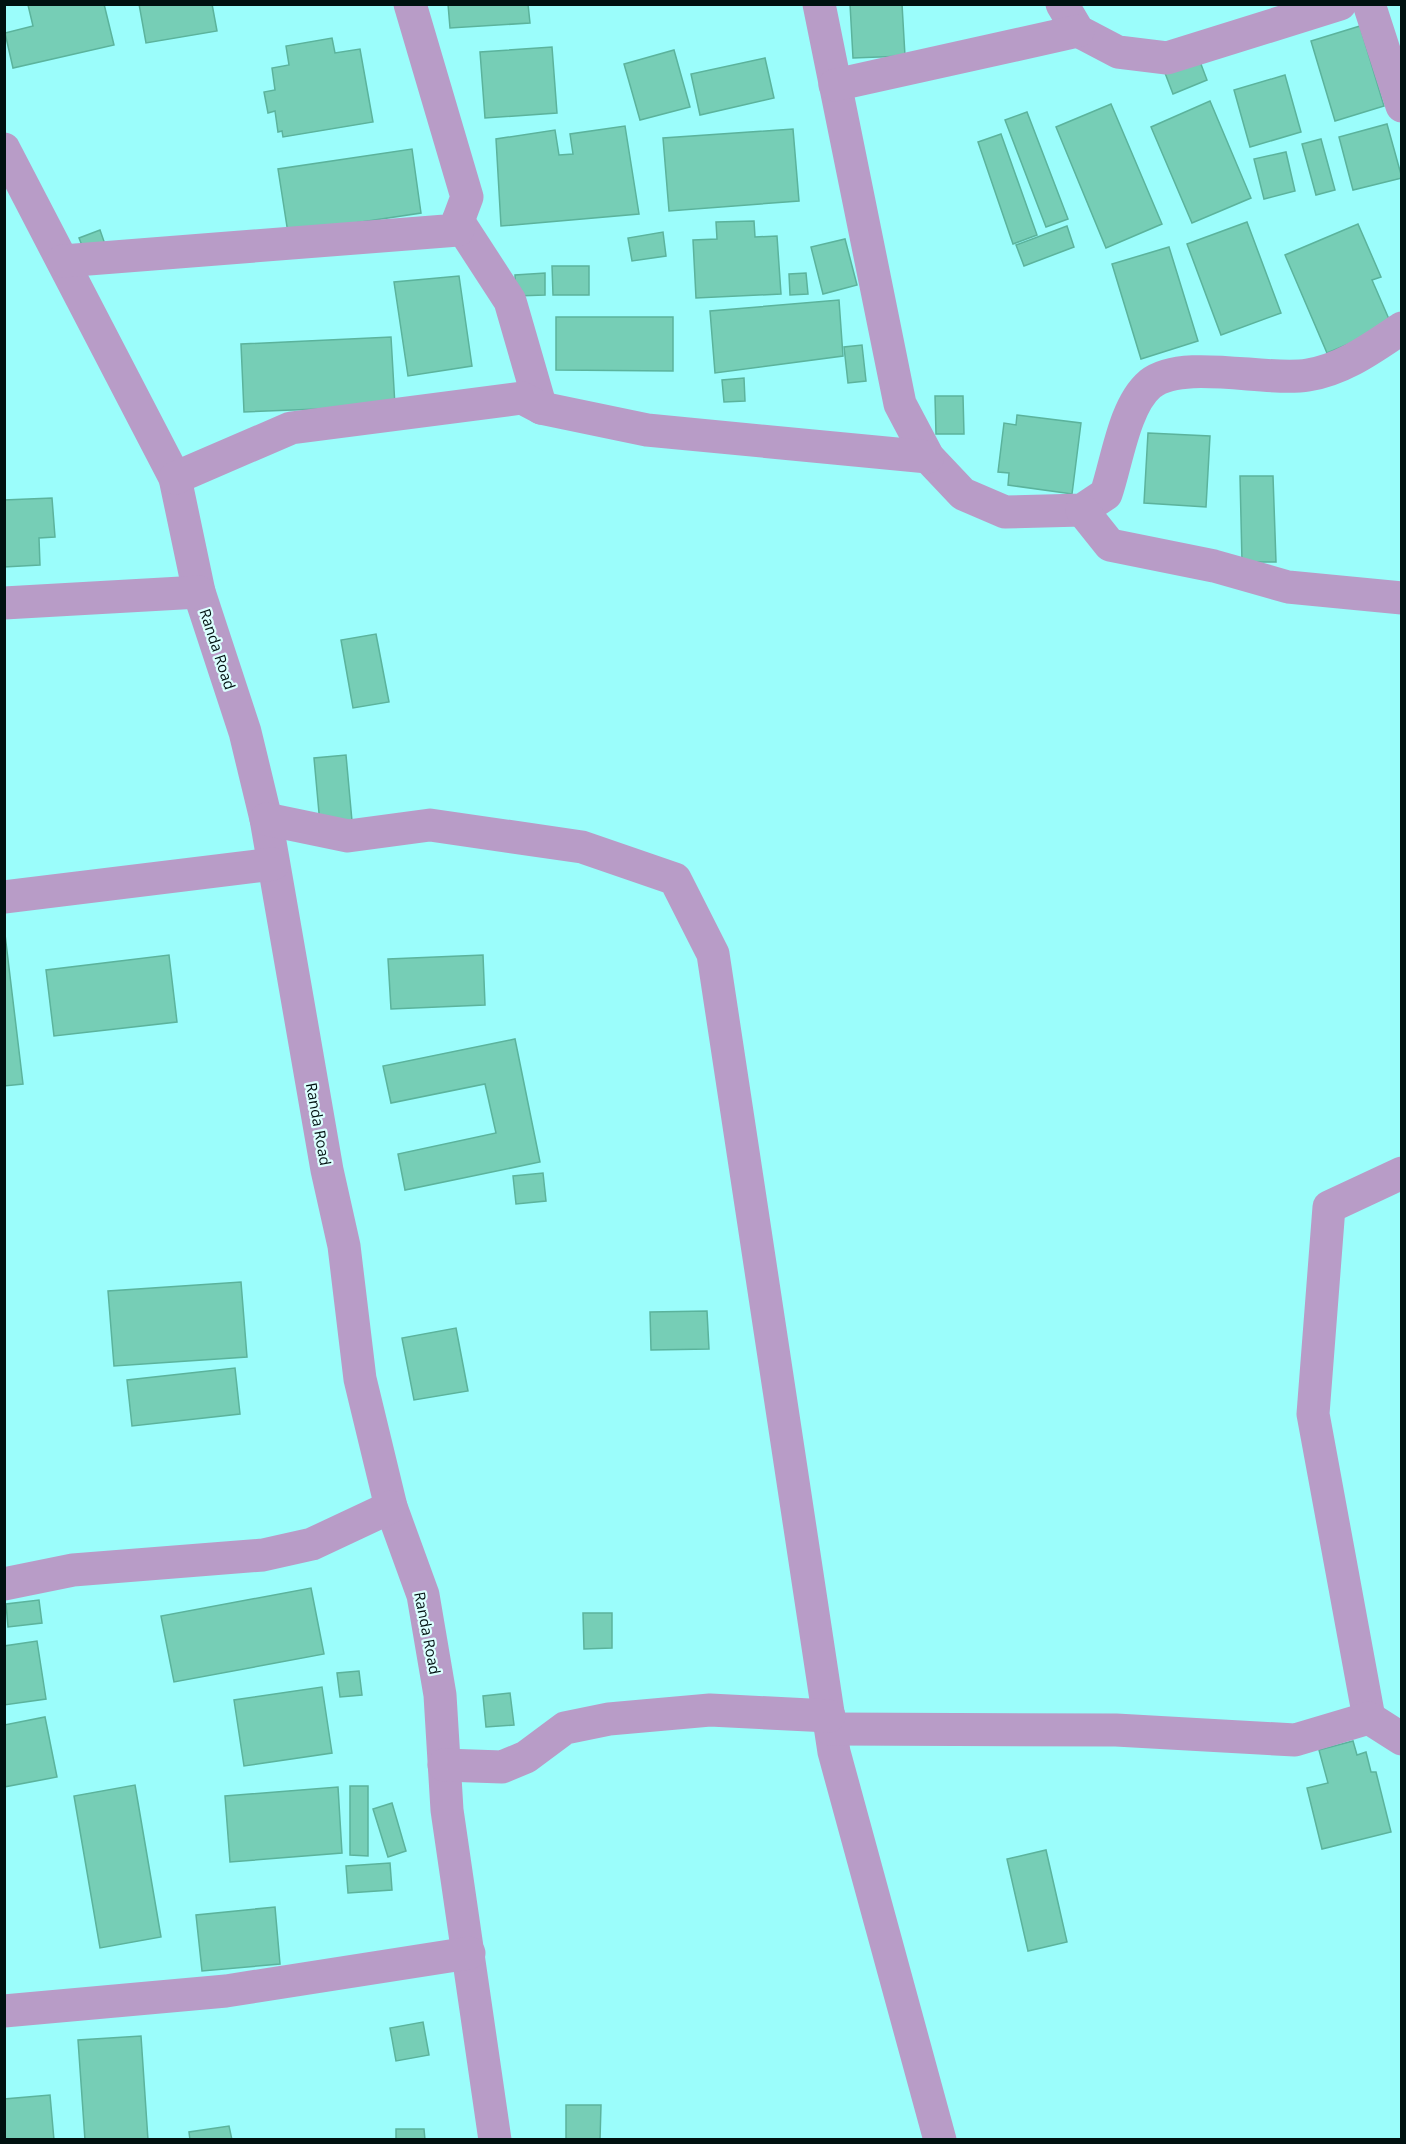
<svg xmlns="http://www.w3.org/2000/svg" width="1406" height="2144" font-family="'Open Sans',sans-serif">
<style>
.building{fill:#76ceb6;stroke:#5bb39c;stroke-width:1.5}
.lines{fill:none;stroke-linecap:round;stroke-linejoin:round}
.minor{stroke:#b89cc7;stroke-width:33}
.labels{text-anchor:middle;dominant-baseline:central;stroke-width:4.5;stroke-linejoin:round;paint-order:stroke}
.street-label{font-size:15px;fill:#001110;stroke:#dbfffe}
</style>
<rect width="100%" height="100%" fill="#9bfdfb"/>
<g class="building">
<polygon points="104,4 114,45 13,68 5,33 33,26 28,5"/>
<polygon points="139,4 212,4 217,31 146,43"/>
<polygon points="448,4 528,4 530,23 450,28"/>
<polygon points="850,4 902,4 905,56 853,58"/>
<polygon points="1360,26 1384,106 1335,121 1311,41"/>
<polygon points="332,38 335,53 360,49 373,122 283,137 282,131 278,132 275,111 268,113 264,92 275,90 272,68 289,65 286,46"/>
<polygon points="552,47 557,113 485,118 480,52"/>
<polygon points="674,50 690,107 640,120 624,64"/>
<polygon points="765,58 774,98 700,115 691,74"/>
<polygon points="1199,59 1207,80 1173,94 1165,73"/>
<polygon points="1285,75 1301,132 1250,147 1234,90"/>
<polygon points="1210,101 1251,198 1192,223 1151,127"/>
<polygon points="1111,104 1162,224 1106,248 1056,127"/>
<polygon points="1027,112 1068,219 1046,227 1005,120"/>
<polygon points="1387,124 1402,178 1353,190 1339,137"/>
<polygon points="625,126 639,214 501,226 496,139 555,130 559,155 573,154 570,134"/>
<polygon points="793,129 799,201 669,211 663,138"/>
<polygon points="1001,134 1037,235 1013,244 978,142"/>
<polygon points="1321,139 1335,190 1316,195 1302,144"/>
<polygon points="412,149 421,213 288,233 278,169"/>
<polygon points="1286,152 1295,191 1264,199 1254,159"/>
<polygon points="754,221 755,237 777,236 781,294 696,298 693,240 717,239 716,222"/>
<polygon points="1247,222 1281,313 1221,335 1187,244"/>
<polygon points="1358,224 1381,277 1372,280 1392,326 1327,353 1285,255"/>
<polygon points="1067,226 1074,247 1024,266 1016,245"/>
<polygon points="100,230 107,250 87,258 79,238"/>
<polygon points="663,232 666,256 632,261 628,238"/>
<polygon points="845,239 857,285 823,294 811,247"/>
<polygon points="1169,247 1198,341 1141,359 1112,264"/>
<polygon points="552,266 589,266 589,295 553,295"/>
<polygon points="545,273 545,295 516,296 515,275"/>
<polygon points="806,273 808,294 790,295 789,274"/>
<polygon points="459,276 472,366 408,376 394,282"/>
<polygon points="839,300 843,356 715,373 710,311"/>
<polygon points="556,317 673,317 673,371 556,370"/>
<polygon points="391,337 395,406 244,412 241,344"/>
<polygon points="862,345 866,381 848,383 844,347"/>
<polygon points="744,378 745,401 724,402 722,380"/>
<polygon points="935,396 963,396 964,434 936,434"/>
<polygon points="1017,415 1081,423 1072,494 1008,485 1009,473 998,472 1004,423 1016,425"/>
<polygon points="1148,433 1210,436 1206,507 1144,503"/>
<polygon points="1240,476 1273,476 1276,562 1242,562"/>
<polygon points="52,498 55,537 39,538 40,565 4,567 4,500"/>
<polygon points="376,634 389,702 353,708 341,640"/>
<polygon points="346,755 352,821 320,824 314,758"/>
<polygon points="4,926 23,1084 4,1086"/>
<polygon points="169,955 177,1022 54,1036 46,970"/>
<polygon points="483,955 485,1005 391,1009 388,959"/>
<polygon points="515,1039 540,1162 405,1190 398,1154 496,1133 485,1084 391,1103 383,1066"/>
<polygon points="543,1173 546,1201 516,1204 513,1176"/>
<polygon points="241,1282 247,1357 114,1366 108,1291"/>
<polygon points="707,1311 709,1349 651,1350 650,1312"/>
<polygon points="456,1328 468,1391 414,1400 402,1338"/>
<polygon points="235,1368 240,1414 132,1426 127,1380"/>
<polygon points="311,1588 324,1654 174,1682 161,1616"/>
<polygon points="39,1600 42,1623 8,1627 6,1604"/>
<polygon points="583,1613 612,1613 612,1648 584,1649"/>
<polygon points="37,1641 46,1699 4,1705 4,1646"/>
<polygon points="359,1671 362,1695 340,1697 337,1673"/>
<polygon points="322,1687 332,1753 244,1766 234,1700"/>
<polygon points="510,1693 514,1725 486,1727 483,1696"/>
<polygon points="45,1717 57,1777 4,1787 4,1725"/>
<polygon points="1353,1741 1357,1755 1366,1752 1371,1772 1376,1772 1391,1832 1322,1849 1307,1788 1328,1783 1319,1750"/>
<polygon points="135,1785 161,1937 100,1948 74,1796"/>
<polygon points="350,1786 368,1786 368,1856 350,1855"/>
<polygon points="338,1787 342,1853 230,1862 225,1796"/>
<polygon points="392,1803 406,1851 388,1857 373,1809"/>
<polygon points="1046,1850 1067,1942 1028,1951 1007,1859"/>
<polygon points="390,1863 392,1890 348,1893 346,1866"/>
<polygon points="275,1907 280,1964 202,1971 196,1915"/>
<polygon points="423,2022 429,2055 396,2061 390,2028"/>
<polygon points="141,2036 148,2140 85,2140 78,2040"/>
<polygon points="50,2095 54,2140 4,2140 4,2099"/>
<polygon points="566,2105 601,2105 600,2140 566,2140"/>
<polygon points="229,2126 232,2140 190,2140 189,2132"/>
<polygon points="396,2129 424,2129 425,2140 396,2140"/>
</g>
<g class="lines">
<g class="minor">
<path d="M819,4l81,400 28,53 35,37 42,18 77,-2 24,-16c11,-32 18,-88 44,-110 33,-26 116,-2 158,-9 36,-6 64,-27 94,-47"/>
<polyline points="1062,4 1078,31 1118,52 1167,58 1340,4"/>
<polyline points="1369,4 1402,106"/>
<polyline points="835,85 1078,31"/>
<polyline points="4,149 175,478 199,592 245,732 266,819 327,1170 344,1246 360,1379 391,1507 423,1595 440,1695 447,1810 495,2140"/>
<polyline points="458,221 510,301 541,408"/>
<polyline points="63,261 458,230 458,221 467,197 410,4"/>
<polyline points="175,478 291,428 522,398 541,408 647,430 928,457"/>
<polyline points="1082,510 1110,545 1214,566 1288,587 1402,598"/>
<polyline points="4,603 199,592"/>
<polyline points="266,819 348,836 430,825 582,847 675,879 713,954 834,1752 940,2140"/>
<polyline points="4,897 273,864"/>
<polyline points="4,1584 73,1570 263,1555 312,1544 391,1507"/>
<polyline points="1369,1718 1313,1414 1329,1207 1402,1173"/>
<polyline points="831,1729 1116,1730 1295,1740 1369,1718 1402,1739"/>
<polyline points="444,1765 502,1767 526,1757 565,1728 609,1719 710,1710 829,1716"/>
<polyline points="4,2011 226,1991 469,1953"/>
</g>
</g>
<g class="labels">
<g class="street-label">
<text transform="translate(218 649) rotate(72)">Randa Road</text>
<text transform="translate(319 1124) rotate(80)">Randa Road</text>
<text transform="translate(428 1633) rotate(79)">Randa Road</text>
</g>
</g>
<rect width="1406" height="2144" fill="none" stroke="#001110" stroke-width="12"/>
</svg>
